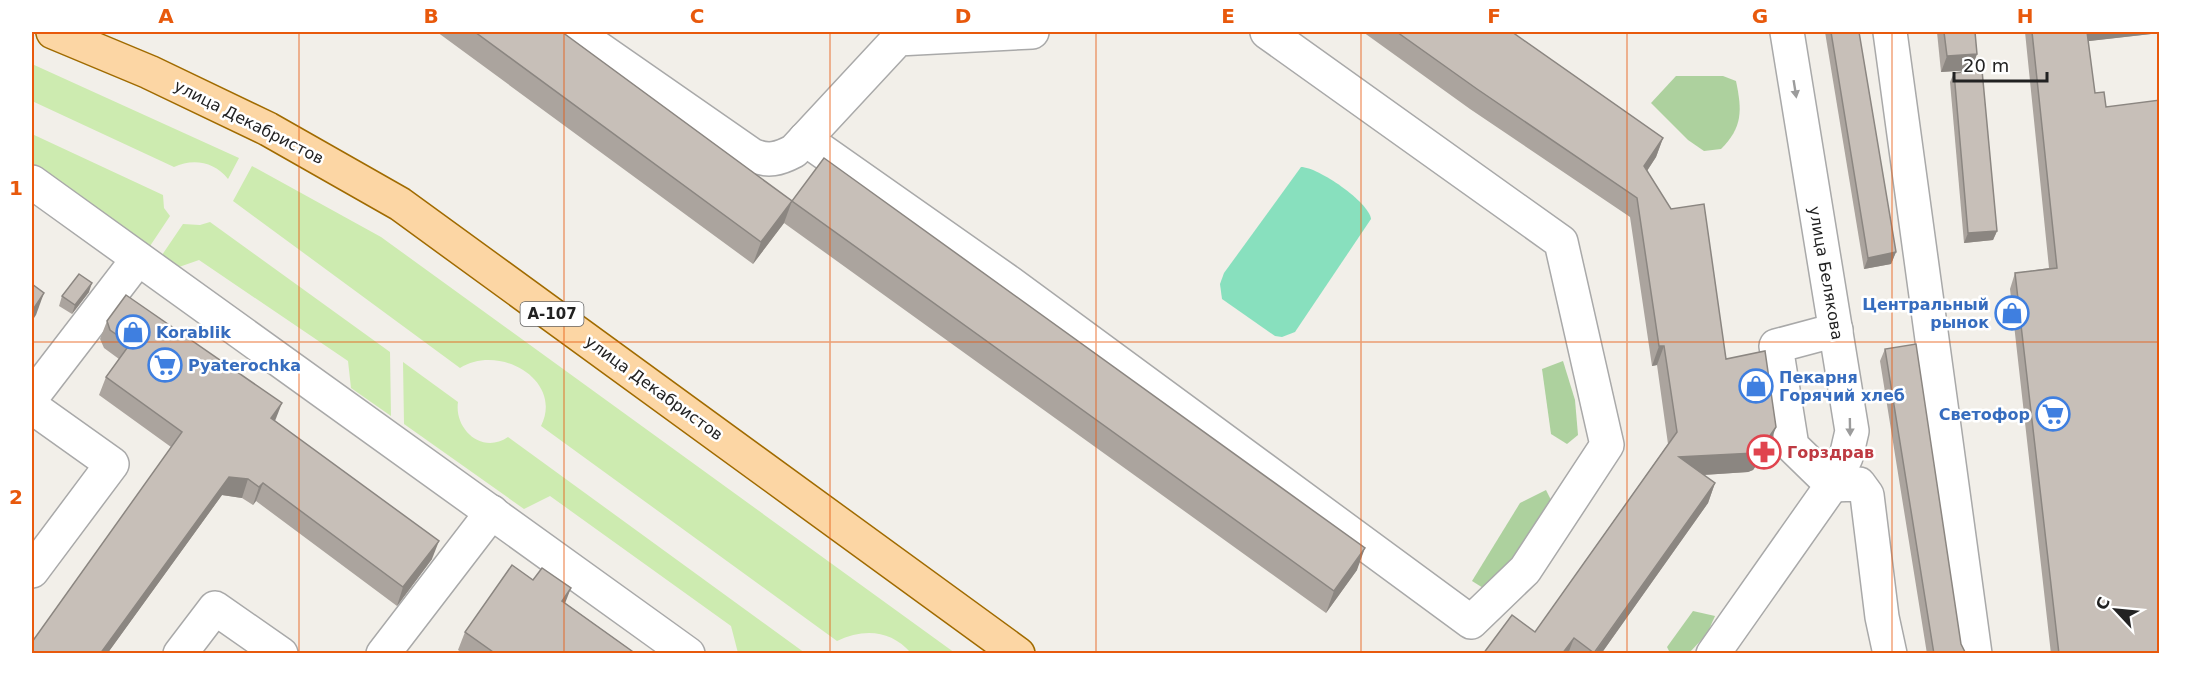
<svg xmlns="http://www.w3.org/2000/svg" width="2191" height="685" font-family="'DejaVu Sans',sans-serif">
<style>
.grass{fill:#cdebb0}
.forest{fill:#add19e}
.pitch{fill:#88e0be}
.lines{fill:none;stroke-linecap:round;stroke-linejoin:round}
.minor-casing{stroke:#a9a9a9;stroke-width:36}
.major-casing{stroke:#a06b00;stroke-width:36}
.minor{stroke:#fff;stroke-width:33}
.major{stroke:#fcd6a4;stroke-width:33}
.wall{fill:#aba49e}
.shaded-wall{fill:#8b8681}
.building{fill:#c7bfb8;stroke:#8b8681;stroke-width:1.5}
.oneway{fill:#9c9c9c}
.grid{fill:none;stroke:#e8590c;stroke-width:1.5;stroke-opacity:0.55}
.labels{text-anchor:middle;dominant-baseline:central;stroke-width:5;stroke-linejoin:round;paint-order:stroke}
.shield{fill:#fff;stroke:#646464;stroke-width:1.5}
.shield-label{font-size:15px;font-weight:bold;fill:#222}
.street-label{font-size:16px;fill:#222;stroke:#fff}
.shop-label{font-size:16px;font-weight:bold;fill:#366cbe;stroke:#fff;text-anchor:start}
.health-label{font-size:16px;font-weight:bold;fill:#be3a42;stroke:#fff;text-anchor:start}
.neatline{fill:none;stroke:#e8590c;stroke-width:2}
.grid-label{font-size:20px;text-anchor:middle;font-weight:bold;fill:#e8590c}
</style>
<rect width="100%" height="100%" fill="#f2efe9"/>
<g class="grass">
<path d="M32,64l207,94 -11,21c-13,-17 -35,-21 -54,-12l-142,-66z"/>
<polygon points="32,134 163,195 164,208 170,216 150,246 32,165"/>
<path d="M252,166l129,71 574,416h-44c-20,-23 -47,-25 -74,-12l-296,-215c23,-46 -42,-83 -81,-58l-227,-167z"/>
<polygon points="210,222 390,352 391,416 351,388 348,361 199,260 179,267 162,255 183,224 200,225"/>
<path d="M403,362l55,40c-4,27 24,53 50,35l297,216h-67l-7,-27 -181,-130 -26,13 -120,-85z"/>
</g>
<g class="forest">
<path d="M1676,76h47l13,5c6,29 7,46 -15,68l-17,2 -16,-11 -37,-37z"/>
<polygon points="1563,361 1575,400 1578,435 1567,444 1551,434 1542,369"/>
<polygon points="1546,490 1551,500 1537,532 1488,591 1472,581 1520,503"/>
<polygon points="1693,611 1715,616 1707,634 1689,653 1670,653 1667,647"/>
</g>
<path class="pitch" d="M1301,167c17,0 68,35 70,52l-76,113 -13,5 -7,-1 -53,-37 -2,-15 4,-11z"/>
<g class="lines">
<defs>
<g id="minor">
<path d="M575,32l177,123c16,7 27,4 42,-4l104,-112 134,-7"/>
<polyline points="1890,32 1975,654"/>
<polyline points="805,139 1010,283 1471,622 1525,570 1607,445 1561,242 1267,32"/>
<polyline points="32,182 688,654"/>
<polyline points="1836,330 1776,346 1792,446 1832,485 1859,484 1867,495 1882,617 1890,654"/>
<polyline points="32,397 138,259"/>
<polyline points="32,407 112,464 32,571"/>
<polyline points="180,654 215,608 281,654"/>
<polyline points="383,654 492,512"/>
<polyline points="1713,654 1832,485 1846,457 1852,431 1787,32"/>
</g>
<polyline id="major" points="53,32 149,72 268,129 400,204 1018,654"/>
</defs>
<use href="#minor" class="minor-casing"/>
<use href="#major" class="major-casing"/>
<use href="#minor" class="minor"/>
<use href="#major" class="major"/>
</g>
<g class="wall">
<polygon points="437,32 562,32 792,201 1357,570 1326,613 784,223 753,264"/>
<polygon points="1363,32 1512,32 1663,138 1656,157 1647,171 1726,359 1769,447 1753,470 1748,472 1703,475 1715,483 1708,503 1601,654 1483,654 1535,632 1668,444 1657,365 1652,366 1630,217 1470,109"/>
<polygon points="1825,32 1859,32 1896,252 1891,264 1864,269"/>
<polygon points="1937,32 1975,32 1977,54 1971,70 1941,72"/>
<polygon points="2025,32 2160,32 2160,33 2088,41 2160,654 2051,654 2010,289 2015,273 2049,268"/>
<polygon points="1954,73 1997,231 1993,240 1964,243 1950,82"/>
<polygon points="89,292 72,314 59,306 62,296"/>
<polygon points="107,321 275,421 432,559 397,606 256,501 253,505 242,498 222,495 107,654 32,654 171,447 99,395 106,377 119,359 104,348 100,339"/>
<polygon points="1885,349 1961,644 1966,654 1927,654 1880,361"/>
<polygon points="565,603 636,654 464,654 458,650 465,632"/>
</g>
<g class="shaded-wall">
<polygon points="2085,32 2160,32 2160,33 2081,42"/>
<polygon points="1977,54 1971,70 1941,72 1947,56"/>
<polygon points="1663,138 1656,157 1637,186 1644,166"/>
<polygon points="792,201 784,223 753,264 761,242"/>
<polygon points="1997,231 1993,240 1964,243 1968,233"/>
<polygon points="1896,252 1891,264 1864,269 1868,258"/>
<polygon points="92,283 89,292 72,314 75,305"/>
<polygon points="44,293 36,315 32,321 32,311"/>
<polygon points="1659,346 1664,346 1657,365 1652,366"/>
<polygon points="282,403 275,421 264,437 271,418"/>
<polygon points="1776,427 1769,447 1753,470 1748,472 1672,477 1679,457"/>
<polygon points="229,477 248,479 242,498 222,495 107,654 100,654"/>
<polygon points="263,483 256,501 253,505 259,487"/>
<polygon points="1715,483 1708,503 1601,654 1594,654"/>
<polygon points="439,541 432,559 397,606 403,587"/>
<polygon points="1365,548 1357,570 1326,613 1334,591"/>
<polygon points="571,588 564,606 562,601"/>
<polygon points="1574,638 1568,654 1562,654"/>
</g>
<g class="building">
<polygon points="475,32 562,32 792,201 761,242"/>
<polygon points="1397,32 1512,32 1663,138 1644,166 1671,209 1704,204 1726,359 1765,351 1776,427 1760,450 1755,453 1679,457 1715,483 1594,653 1574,638 1562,654 1483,654 1512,615 1535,632 1677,432 1664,346 1659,346 1637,198 1477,89"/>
<polygon points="1831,32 1859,32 1896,252 1868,258"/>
<polygon points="1944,32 1975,32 1977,54 1947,56"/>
<polygon points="2032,32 2087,32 2095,93 2104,92 2106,107 2160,100 2160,652 2147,654 2059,654 2015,273 2057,268"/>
<polygon points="1982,70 1997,231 1968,233 1954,73"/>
<polygon points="824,158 1365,548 1334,591 792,201"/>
<polygon points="79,274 92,283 75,305 62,296"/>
<polygon points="32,284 44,293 32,311"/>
<polygon points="126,295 282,403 271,418 439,541 403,587 263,483 259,487 248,479 229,477 100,654 32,654 32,642 182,432 106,377 130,344 110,330 107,321"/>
<polygon points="1916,344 1961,644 1966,654 1934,654 1885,349"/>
<polygon points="512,565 533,580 542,568 571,588 562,601 636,654 496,654 465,632"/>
</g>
<defs><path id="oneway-solid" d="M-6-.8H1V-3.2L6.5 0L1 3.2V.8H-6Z" transform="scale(1.5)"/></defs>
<g class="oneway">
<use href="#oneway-solid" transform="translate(1795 89) rotate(81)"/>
<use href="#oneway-solid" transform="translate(1850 427) rotate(89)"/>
</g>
<path class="grid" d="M299,32v622M564,32v622M830,32v622M1096,32v622M1361,32v622M1627,32v622M1892,32v622M32,342h2128"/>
<defs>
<symbol id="shop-ring" viewBox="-11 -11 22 22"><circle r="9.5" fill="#fff" stroke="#3f7fe0" stroke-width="1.5"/><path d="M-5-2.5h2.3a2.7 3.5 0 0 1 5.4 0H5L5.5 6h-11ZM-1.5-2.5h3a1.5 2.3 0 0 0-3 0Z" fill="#3f7fe0"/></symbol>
<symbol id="supermarket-ring" viewBox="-11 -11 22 22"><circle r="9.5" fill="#fff" stroke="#3f7fe0" stroke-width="1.5"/><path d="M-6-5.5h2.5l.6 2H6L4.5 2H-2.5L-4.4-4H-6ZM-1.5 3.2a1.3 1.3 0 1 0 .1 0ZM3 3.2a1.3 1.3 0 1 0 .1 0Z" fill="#3f7fe0"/></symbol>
<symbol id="pharmacy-ring" viewBox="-11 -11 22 22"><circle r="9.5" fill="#fff" stroke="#e0444e" stroke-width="1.5"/><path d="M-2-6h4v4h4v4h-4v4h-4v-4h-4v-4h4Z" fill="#e0444e"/></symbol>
</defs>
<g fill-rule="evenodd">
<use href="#shop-ring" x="1993" y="294" width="38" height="38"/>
<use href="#shop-ring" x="114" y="313" width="38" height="38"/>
<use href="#supermarket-ring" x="146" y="346" width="38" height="38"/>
<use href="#shop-ring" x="1737" y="367" width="38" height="38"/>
<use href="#supermarket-ring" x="2034" y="395" width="38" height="38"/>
<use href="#pharmacy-ring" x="1745" y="433" width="38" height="38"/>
</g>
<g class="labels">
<rect class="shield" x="520.5" y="302" width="63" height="24" rx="4.5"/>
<g class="shield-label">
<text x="552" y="314">А-107</text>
</g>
<g class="street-label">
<text transform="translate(249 122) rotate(27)">улица Декабристов</text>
<text transform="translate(1826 273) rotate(80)">улица Белякова</text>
<text transform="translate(654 388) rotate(36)">улица Декабристов</text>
</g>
<g class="shop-label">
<text x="1989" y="304" text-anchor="end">Центральный<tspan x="1989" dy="18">рынок</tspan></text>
<text x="156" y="332">Korablik</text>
<text x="188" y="365">Pyaterochka</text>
<text x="1779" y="377">Пекарня<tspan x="1779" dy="18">Горячий хлеб</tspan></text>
<text x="2030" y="414" text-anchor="end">Светофор</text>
</g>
<g class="health-label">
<text x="1787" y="452">Горздрав</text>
</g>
</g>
<rect width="2191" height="685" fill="none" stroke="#ffffff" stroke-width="66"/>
<g transform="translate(2116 610) rotate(296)" stroke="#ffffff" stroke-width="4.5" paint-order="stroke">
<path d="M0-4.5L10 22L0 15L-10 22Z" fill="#222222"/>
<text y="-9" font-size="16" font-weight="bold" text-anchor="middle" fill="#222222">С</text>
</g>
<path d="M1954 72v9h93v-9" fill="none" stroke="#222222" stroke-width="3"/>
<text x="1963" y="72" font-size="18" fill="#222222" stroke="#ffffff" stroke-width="4.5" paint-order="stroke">20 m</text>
<rect x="33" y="33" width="2125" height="619" class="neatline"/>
<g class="grid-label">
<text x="166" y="23">A</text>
<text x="431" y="23">B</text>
<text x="697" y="23">C</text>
<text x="963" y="23">D</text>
<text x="1228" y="23">E</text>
<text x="1494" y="23">F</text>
<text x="1760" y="23">G</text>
<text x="2025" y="23">H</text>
<text x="16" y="195">1</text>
<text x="16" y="504">2</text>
</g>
</svg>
